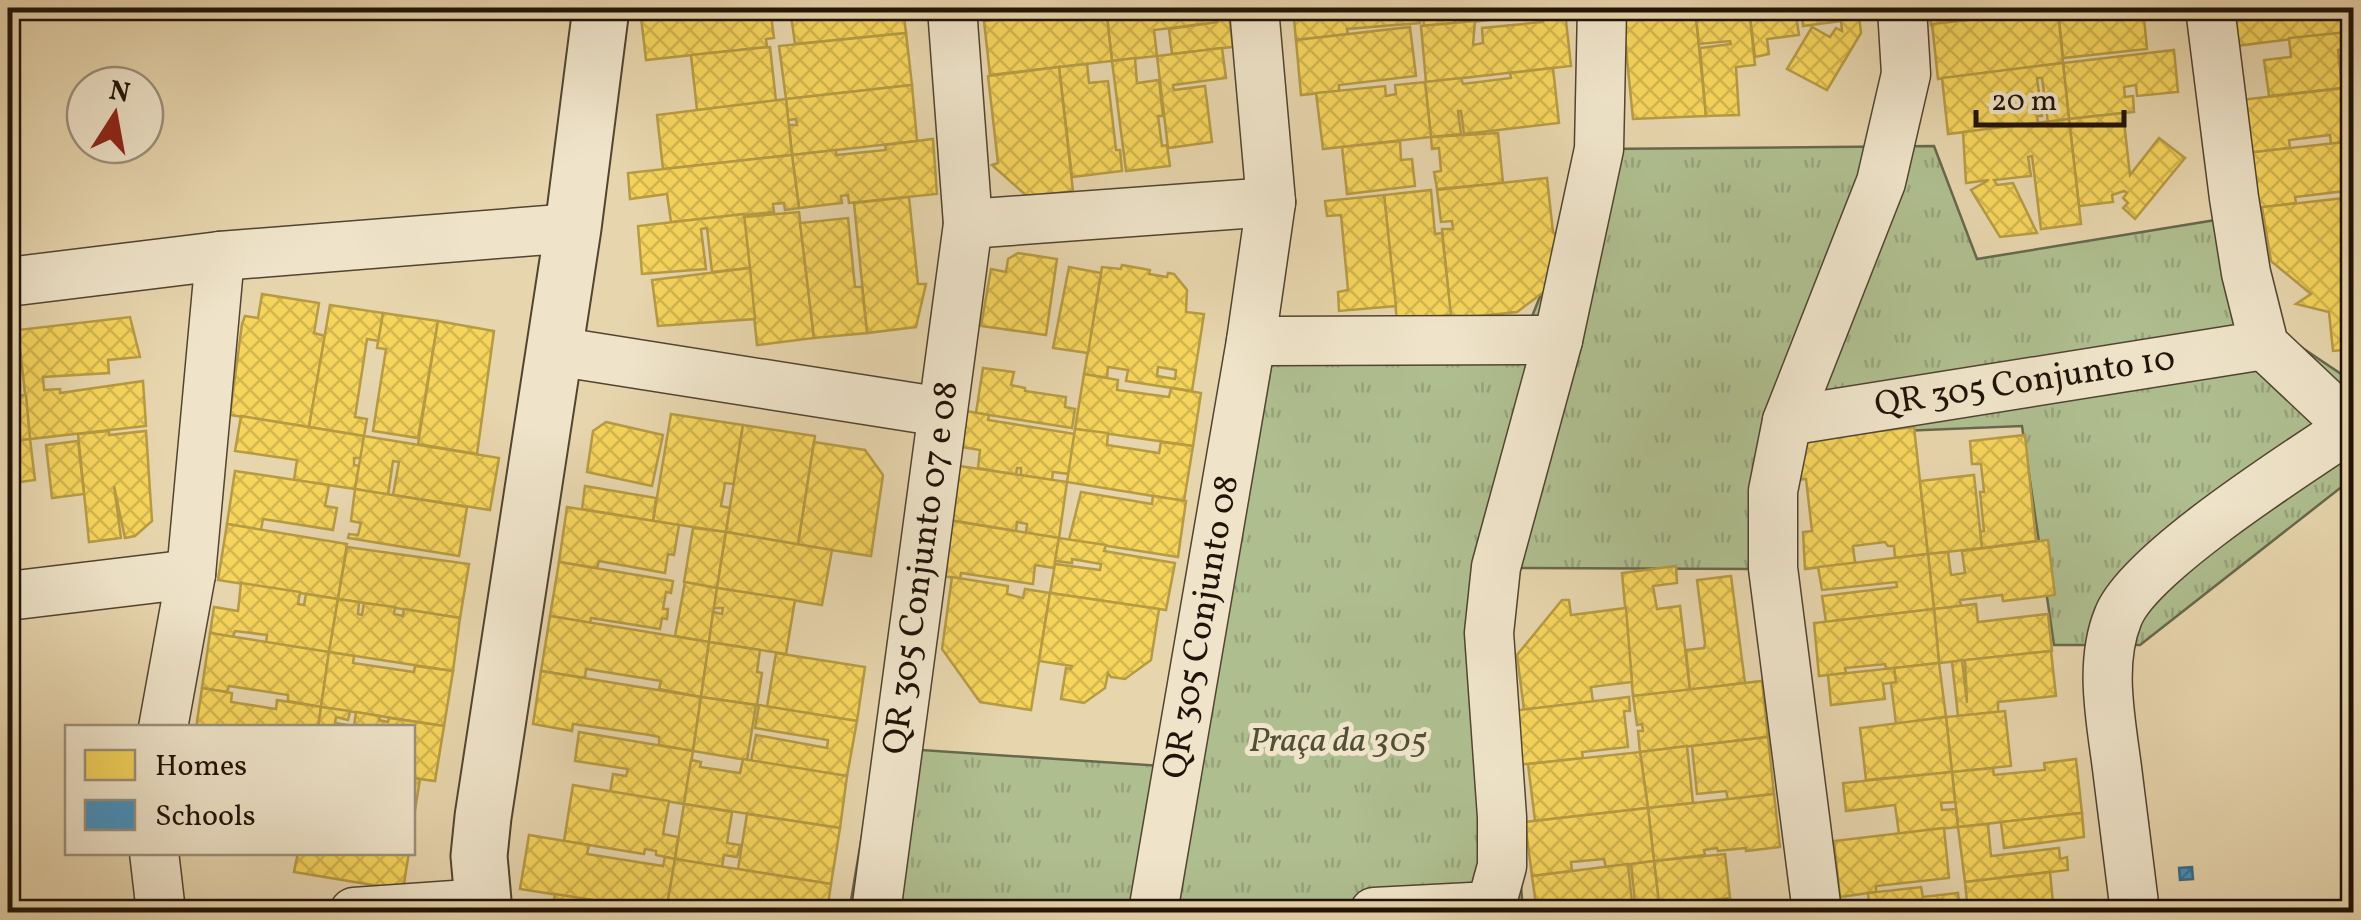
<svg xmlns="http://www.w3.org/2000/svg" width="2361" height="920" font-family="Vollkorn,serif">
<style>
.park{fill:url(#park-tufts);stroke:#68684c;stroke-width:2.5}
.homes{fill:url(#homes-cross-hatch);stroke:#b69b43;stroke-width:2.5;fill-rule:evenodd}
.schools{fill:url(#schools-cross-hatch);stroke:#386d8b;stroke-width:2.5}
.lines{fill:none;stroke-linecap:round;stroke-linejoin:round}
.minor-casing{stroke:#524431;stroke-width:51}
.tertiary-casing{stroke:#524431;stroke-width:59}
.minor{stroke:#efe4ca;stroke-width:48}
.tertiary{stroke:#efe4ca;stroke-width:55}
.labels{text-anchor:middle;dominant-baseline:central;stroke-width:10;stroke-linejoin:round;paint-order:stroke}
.street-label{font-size:35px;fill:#201308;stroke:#efe4ca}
.park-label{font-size:35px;font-style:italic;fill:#524f37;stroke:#efe4ca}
</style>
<defs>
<pattern id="park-tufts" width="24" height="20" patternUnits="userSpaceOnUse" patternTransform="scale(2.5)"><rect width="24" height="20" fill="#afbe8f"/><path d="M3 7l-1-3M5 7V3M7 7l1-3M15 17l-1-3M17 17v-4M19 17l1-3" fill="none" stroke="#96a27a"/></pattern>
<pattern id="homes-cross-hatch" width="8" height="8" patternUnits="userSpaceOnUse" patternTransform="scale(2.5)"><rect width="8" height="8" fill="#f6d55c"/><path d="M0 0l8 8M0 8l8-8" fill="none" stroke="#d3b64e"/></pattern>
<pattern id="schools-cross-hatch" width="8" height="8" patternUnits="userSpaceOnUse" patternTransform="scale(2.5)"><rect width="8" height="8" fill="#4393c3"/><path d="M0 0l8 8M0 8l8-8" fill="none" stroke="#38779c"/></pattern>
</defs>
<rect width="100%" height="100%" fill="#e7d5ad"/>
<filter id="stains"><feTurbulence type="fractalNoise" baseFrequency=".002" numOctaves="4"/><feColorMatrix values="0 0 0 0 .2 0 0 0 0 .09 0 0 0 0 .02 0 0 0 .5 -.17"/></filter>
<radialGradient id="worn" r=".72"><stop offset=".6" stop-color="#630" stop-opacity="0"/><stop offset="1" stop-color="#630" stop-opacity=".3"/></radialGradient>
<polygon class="park" points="1934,146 1977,259 2234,217 2252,314 2353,382 2353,478 2140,645 2054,645 2022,426 1775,436 1753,569 1497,568 1523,912 849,912 877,747 1162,766 1235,333 1527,329 1599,149"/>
<g class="homes">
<polygon points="640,8 770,8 774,38 766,39 767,47 646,60"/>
<polygon points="903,8 906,33 795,44 790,8"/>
<polygon points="982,8 1077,8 984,21"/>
<polygon points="1106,8 1228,8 1233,47 1172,54 1169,29 1218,22 1154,30 1157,56 1112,61"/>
<polygon points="1106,8 1112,61 990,75 984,21"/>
<polygon points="1293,8 1419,8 1420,23 1347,29 1348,34 1296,40"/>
<polygon points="1422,8 1454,8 1455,23 1424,26"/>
<polygon points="1471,8 1564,8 1565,11 1472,22"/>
<polygon points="1622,8 1695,8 1706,116 1633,119"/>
<polygon points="1695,8 1749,8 1755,65 1736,67 1739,115 1706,116 1700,48 1731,44 1730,41 1699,44"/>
<polygon points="1749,8 1795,8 1799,35 1767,39 1769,54 1755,57"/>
<polygon points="1801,8 1858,8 1861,33 1827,90 1787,69 1812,27 1830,37 1836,28 1842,31 1841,21 1803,26"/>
<polygon points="1929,8 2012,8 2013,15 1931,25"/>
<polygon points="2017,8 2057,8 2058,10 2018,14"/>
<polygon points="2080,8 2143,8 2147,49 2063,58 2058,10"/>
<polygon points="2232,8 2345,8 2348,32 2236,46"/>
<polygon points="2058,10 2063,63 1938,79 1932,24"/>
<polygon points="1565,11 1571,66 1426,82 1421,26 1475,21 1473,45 1483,43 1482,28 1543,22 1542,14"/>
<polygon points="1410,27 1416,76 1339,85 1339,91 1301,95 1296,40"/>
<polygon points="2348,32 2354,32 2354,49 2338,50 2342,88 2269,96 2264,60 2291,57 2289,38"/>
<polygon points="906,33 912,85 786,99 779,46"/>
<polygon points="770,47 776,101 697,110 691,55"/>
<polygon points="1222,48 1226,78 1173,85 1174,90 1205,86 1212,142 1168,148 1157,56"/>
<polygon points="2174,50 2178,92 2137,96 2136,85 2124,87 2125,97 2133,96 2134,112 2069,119 2063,63"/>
<polygon points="1135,58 1137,83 1159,80 1163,116 1158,116 1162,146 1167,145 1170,166 1126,171 1112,61"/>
<polygon points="2063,63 2069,119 2048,123 2042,78 2037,78 2042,116 2037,116 2038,123 1948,134 1942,78"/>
<polygon points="1087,64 1089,83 1108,81 1116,150 1120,150 1122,171 1072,177 1059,67"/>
<polygon points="1059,67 1073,191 1028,197 992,165 998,163 988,76"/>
<polygon points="1553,68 1559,123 1464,134 1461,111 1458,111 1461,134 1431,137 1425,82 1461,78 1463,84 1511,78 1510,73"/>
<polygon points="1425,82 1431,137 1323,149 1316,93 1385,86 1386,96 1396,94 1395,85"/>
<polygon points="912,85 917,141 792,155 789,125 797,125 796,119 788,120 786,99"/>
<polygon points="2354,87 2354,141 2331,144 2330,135 2289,140 2290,148 2246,153 2240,100"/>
<polygon points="786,99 792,155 663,169 657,115"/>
<polygon points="2123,113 2130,175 2159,138 2185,158 2135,219 2123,208 2128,203 2123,198 2127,193 2124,191 2112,195 2113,202 2079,206 2069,119"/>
<polygon points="2069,119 2081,224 2041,229 2032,156 2028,157 2031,176 1994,180 1997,185 2013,183 2037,233 2000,237 1971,190 1989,180 1966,183 1963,132"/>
<polygon points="1498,133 1503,183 1437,189 1434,172 1441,171 1439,148 1432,149 1431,137"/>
<polygon points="933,139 937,194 849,203 848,195 841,196 842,203 799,208 792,155 836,150 836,155 886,150 885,145"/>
<polygon points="1400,141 1401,160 1412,159 1415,186 1347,194 1342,147"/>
<polygon points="2354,141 2354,197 2347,198 2346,191 2295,197 2296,203 2252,209 2246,153"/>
<polygon points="792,155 799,208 785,210 784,203 773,204 774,212 671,222 667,194 630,199 628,173"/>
<polygon points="1547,178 1553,232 1560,238 1545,291 1517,312 1451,319 1442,229 1453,229 1452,221 1441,222 1437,190"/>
<polygon points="1431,190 1435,234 1442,233 1451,315 1397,321 1384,195"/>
<polygon points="1384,195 1396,306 1339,311 1338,292 1348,290 1341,215 1327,216 1325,201"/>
<polygon points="909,197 918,284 926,284 916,327 867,333 854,203"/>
<polygon points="2354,197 2354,349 2333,351 2329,312 2296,304 2311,294 2271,261 2262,207"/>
<polygon points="799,212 814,338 757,345 744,217"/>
<polygon points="744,214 750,268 712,272 707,228 701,229 706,269 642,274 638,226"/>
<polygon points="848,218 855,287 862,287 867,333 814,338 800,223"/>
<polygon points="1018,253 1057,259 1046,335 981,326 991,269 1006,272 1008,259"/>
<path d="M1122,265l28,5 -1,4 18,3 1,-4 6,1 13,16 -1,22 18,2 -12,77 -66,-10 2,-11 -20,-3 -1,11 -23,-4 18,-107 19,2zM1158,367l18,3 -1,9 -18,-3z"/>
<polygon points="1069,267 1101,273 1088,353 1053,348"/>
<polygon points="750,268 755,319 658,326 652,280"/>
<polygon points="262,294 319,303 314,333 325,336 309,427 230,415 242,324 245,316 258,318"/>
<polygon points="330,305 383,313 379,341 367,339 355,417 367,419 364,436 309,427"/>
<polygon points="383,313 438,321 418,438 373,431 386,349 377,348"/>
<polygon points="130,317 140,357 108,360 109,373 43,377 44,390 60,389 60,393 143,381 146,426 30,439 18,330"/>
<polygon points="438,321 494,331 477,454 418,444"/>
<polygon points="983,368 1014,372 1011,385 1025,388 1025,391 1066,397 1065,407 1075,409 1072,428 976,413"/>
<polygon points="1084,374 1118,380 1117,390 1169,397 1171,388 1201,393 1193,446 1075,429"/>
<polygon points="26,395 30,439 8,442 8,397"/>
<polygon points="949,408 989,415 988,420 1075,434 1069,474 1053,472 1052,480 1021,475 1021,468 1017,468 1016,475 978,468 980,450 944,444"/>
<polygon points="671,414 743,425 734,484 725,483 721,506 730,508 726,532 653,521"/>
<polygon points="241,416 364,436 361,458 354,458 354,465 359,466 355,489 294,480 297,460 235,451"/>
<polygon points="606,422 663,435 652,486 587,472 593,431"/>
<polygon points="743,425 815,436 798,545 726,532"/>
<polygon points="1914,427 1928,554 1895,558 1894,546 1888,546 1885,542 1853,546 1855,563 1805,569 1803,532 1812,531 1806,479 1797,480 1802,440"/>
<polygon points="1075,429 1108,433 1107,445 1159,453 1161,442 1193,446 1184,501 1067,482"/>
<polygon points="109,431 109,435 146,431 152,521 135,536 125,538 114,486 121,538 89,542 78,434"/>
<polygon points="2025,435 2036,541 1982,548 1979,532 1984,531 1980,492 1984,492 1981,464 1972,464 1970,441"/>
<polygon points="364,436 499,458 490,510 393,495 399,462 393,461 388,495 355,489"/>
<polygon points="30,439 35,480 20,482 19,468 8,469 8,442"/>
<polygon points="78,441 84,494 52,498 46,445"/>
<polygon points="814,442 865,450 883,475 871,556 798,545"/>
<polygon points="946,464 1067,482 1059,538 1026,533 1027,524 1017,522 1016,531 938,518"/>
<polygon points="235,471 329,485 325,506 337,508 333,530 263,519 261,530 227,524"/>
<polygon points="1974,475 1982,548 1928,554 1920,481"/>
<polygon points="585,486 656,498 653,521 582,509"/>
<polygon points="355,489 467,507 459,556 348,538 349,534 358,535 361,523 351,521"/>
<polygon points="1081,492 1152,504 1153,496 1186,501 1178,557 1069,540"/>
<polygon points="567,507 679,525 674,555 668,554 665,573 599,561 597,568 559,562"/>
<polygon points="947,520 1059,538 1054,568 1035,565 1033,584 961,573 960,579 938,575"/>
<polygon points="227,524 347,544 338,599 218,580"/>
<polygon points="693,528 726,532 717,588 684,582"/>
<polygon points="726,532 832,550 822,605 717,588"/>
<polygon points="1059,538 1106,545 1104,551 1175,563 1166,610 1050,593 1055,564 1100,570 1101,564 1072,559 1072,563 1055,561"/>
<polygon points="2048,540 2055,595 2003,601 2002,595 1960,600 1961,606 1934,609 1928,554 1948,552 1951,575 1965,573 1962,551"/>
<polygon points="347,547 469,564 460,618 338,599"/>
<polygon points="1928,554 1934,609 1826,622 1822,596 1897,587 1896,582 1822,590 1818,567"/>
<polygon points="559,562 673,581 671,593 666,592 663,609 668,609 667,619 662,618 660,629 591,618 590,623 550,616"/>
<polygon points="1676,566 1677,583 1653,586 1657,609 1680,606 1690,690 1633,696 1622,573"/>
<polygon points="1731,576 1745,683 1690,690 1686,650 1704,648 1705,643 1697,580"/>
<polygon points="952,577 1008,586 1007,594 1023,598 1025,589 1050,593 1031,710 980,702 942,649"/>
<polygon points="685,582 717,588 709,642 675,636"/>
<polygon points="241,583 300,592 298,604 304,605 306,594 338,599 329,652 266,643 267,635 235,631 233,637 210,633 214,607 238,611"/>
<polygon points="717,588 795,600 786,654 709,642 713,612 722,614 723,608 714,608"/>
<polygon points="1050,593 1159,609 1151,660 1125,679 1111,677 1108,673 1105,688 1084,703 1061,699 1066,668 1071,669 1072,666 1039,661"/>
<polygon points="338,599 359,602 358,614 362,615 364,603 395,607 394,614 403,616 404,609 460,618 453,671 329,652"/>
<polygon points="1562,600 1569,600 1571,615 1626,608 1632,682 1591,687 1593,702 1524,710 1517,655"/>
<polygon points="1976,604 1978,622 2048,614 2052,651 1939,663 1934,609"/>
<polygon points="1934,609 1939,663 1886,669 1885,664 1845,668 1846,673 1819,676 1814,623"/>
<polygon points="550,616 709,642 701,697 659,689 661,681 586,669 585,678 541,671"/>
<polygon points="210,633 329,652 321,707 288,701 288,695 229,686 227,692 202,688"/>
<polygon points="709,642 760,650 757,672 762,673 757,705 701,697"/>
<polygon points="2051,651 2056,696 1998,702 1998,712 1958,716 1952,662 1962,660 1967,703 1965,660"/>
<polygon points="329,652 354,656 353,663 414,672 415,666 453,671 444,726 321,707"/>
<polygon points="776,653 865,667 857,721 767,707"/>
<polygon points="1939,663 1946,717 1896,724 1891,683 1896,682 1894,668"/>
<polygon points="1894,668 1896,682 1883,684 1885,699 1831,705 1828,675"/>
<polygon points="541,671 701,697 693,751 659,745 659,737 650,735 573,724 572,731 533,724"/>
<polygon points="1762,681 1768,737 1640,752 1638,731 1643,731 1642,724 1637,725 1633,696"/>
<polygon points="202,688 232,693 231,702 276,709 277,700 321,707 318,728 196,728"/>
<polygon points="701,697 756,705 747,760 693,751"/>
<polygon points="1629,697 1630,711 1624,711 1628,747 1582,752 1583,758 1518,765 1512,711"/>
<polygon points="759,705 857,721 847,776 751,761 756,735 827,748 828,740 755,728"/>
<polygon points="321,707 350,711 348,720 336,717 335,723 354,726 356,712 380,716 379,720 388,722 389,718 444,726 435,781 412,778 412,728 318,728"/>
<polygon points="2005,711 2011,766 1952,772 1946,717"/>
<polygon points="1946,717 1952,772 1866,780 1860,728"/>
<polygon points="579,732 693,751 684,804 610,792 613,774 626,776 628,769 575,761"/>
<polygon points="1768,737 1774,794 1728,800 1726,791 1697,794 1692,746"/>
<polygon points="1687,746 1693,803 1648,808 1640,752"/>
<polygon points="1640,752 1648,808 1535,821 1528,764"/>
<polygon points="743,759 847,776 840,828 684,804 691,760 701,762 700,767 740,773"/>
<polygon points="2076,759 2082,813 1958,827 1952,772 1993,768 1994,775 2045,770 2044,763"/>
<polygon points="1952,772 1955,802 1941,803 1942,810 1956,809 1958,827 1899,834 1895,805 1846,811 1843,783"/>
<polygon points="412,778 420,779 415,810 412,810"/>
<polygon points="573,785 669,801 663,834 678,837 675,859 656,855 656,851 645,849 644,854 564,841"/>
<polygon points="1774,794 1780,847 1746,851 1746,848 1718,851 1717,848 1704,850 1705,855 1654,861 1648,808"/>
<polygon points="684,804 732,812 727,843 740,845 737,857 724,855 722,867 675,859"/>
<polygon points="1648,808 1654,861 1606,868 1604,859 1571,862 1572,871 1532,876 1525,822"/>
<polygon points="2082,813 2084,837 2004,848 2001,822"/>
<polygon points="747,814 840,828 831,884 738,869"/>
<polygon points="1988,824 1991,856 2059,848 2060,859 2067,857 2068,870 1965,882 1958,827"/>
<polygon points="1944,828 1949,878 1876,886 1876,892 1840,897 1834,841"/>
<polygon points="529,835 589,845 587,854 663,866 665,857 675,859 666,912 520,889"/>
<polygon points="298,852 409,852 403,890 294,872"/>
<polygon points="1725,854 1730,898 1711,900 1712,911 1660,912 1654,861"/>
<polygon points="675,859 831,884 827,912 666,912"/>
<polygon points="1654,861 1660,912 1636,912 1631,864"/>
<polygon points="1628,864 1633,912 1537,912 1532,876"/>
<polygon points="2050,872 2053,903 2029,905 2030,912 1968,912 1965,882"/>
<polygon points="1921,887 1923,897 1958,893 1960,912 1870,912 1868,893"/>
<polygon points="555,894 637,907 636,912 552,912"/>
</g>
<polygon class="schools" points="2192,867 2193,879 2180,880 2179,868"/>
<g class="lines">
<defs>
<g id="minor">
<polyline points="2210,8 2234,198 2246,273 2264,345 2351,427"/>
<polyline points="968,224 1271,202"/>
<polyline points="8,282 220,256 573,228"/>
<polyline points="1251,341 1558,340"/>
<polyline points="555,351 942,412"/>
<polyline points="1787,421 2264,345"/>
<polyline points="8,596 191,574"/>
<polyline points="163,728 191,574 220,256"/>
<polyline points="154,852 161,912"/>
<polyline points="354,912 483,903"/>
<polyline points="876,912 968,224 952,8"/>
<polyline points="1153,912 1251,341 1271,202 1254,8"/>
<polyline points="1374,912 1491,906"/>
<polyline points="1496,912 1491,906 1502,866 1502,817 1489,633 1496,567 1558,340 1599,149 1602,8"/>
<polyline points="1817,912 1773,568 1773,491 1787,421 1881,182 1906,74 1902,8"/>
<path d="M2135,912c-6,-45 -11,-91 -17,-136 -6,-51 -20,-110 0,-159 20,-54 184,-157 236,-192"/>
</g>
<polyline id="tertiary" points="484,912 479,856 483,817 573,228 601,8"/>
</defs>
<use href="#minor" class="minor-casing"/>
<use href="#tertiary" class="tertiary-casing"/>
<use href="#minor" class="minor"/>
<use href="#tertiary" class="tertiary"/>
</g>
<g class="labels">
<g class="street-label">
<text transform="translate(2025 383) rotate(-9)">QR 305 Conjunto 10</text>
<text transform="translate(922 568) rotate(-82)">QR 305 Conjunto 07 e 08</text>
<text transform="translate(1202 627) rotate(-80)">QR 305 Conjunto 08</text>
</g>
<g class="park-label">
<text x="1338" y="742">Praça da 305</text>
</g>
</g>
<rect width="2361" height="920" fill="none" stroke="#e7d5ad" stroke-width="40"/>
<rect x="10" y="10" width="2341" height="900" fill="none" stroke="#201308" stroke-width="5"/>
<rect x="20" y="20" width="2321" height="880" fill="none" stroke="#201308" stroke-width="2.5"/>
<rect x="65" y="725" width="350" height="130" fill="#efe4ca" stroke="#9c907c" stroke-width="2.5"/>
<rect x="85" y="750" width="50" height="30" fill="#f6d55c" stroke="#9c907c" stroke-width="2.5"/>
<text x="155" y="775" font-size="30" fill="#201308">Homes</text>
<rect x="85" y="800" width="50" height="30" fill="#4393c3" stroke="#9c907c" stroke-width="2.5"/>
<text x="155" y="825" font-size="30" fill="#201308">Schools</text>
<g transform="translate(115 115) rotate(11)"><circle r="48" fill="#efe4ca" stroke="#9c907c" stroke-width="2.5"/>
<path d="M0-8L18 38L0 25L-18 38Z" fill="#8f2418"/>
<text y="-15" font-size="28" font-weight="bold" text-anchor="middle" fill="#201308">N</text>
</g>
<path d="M1976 110v15h148v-15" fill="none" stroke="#201308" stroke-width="5"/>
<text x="1991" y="110" font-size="30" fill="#201308" stroke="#efe4ca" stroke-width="8" paint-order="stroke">20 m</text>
<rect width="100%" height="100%" filter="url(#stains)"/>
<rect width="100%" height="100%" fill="url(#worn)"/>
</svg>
